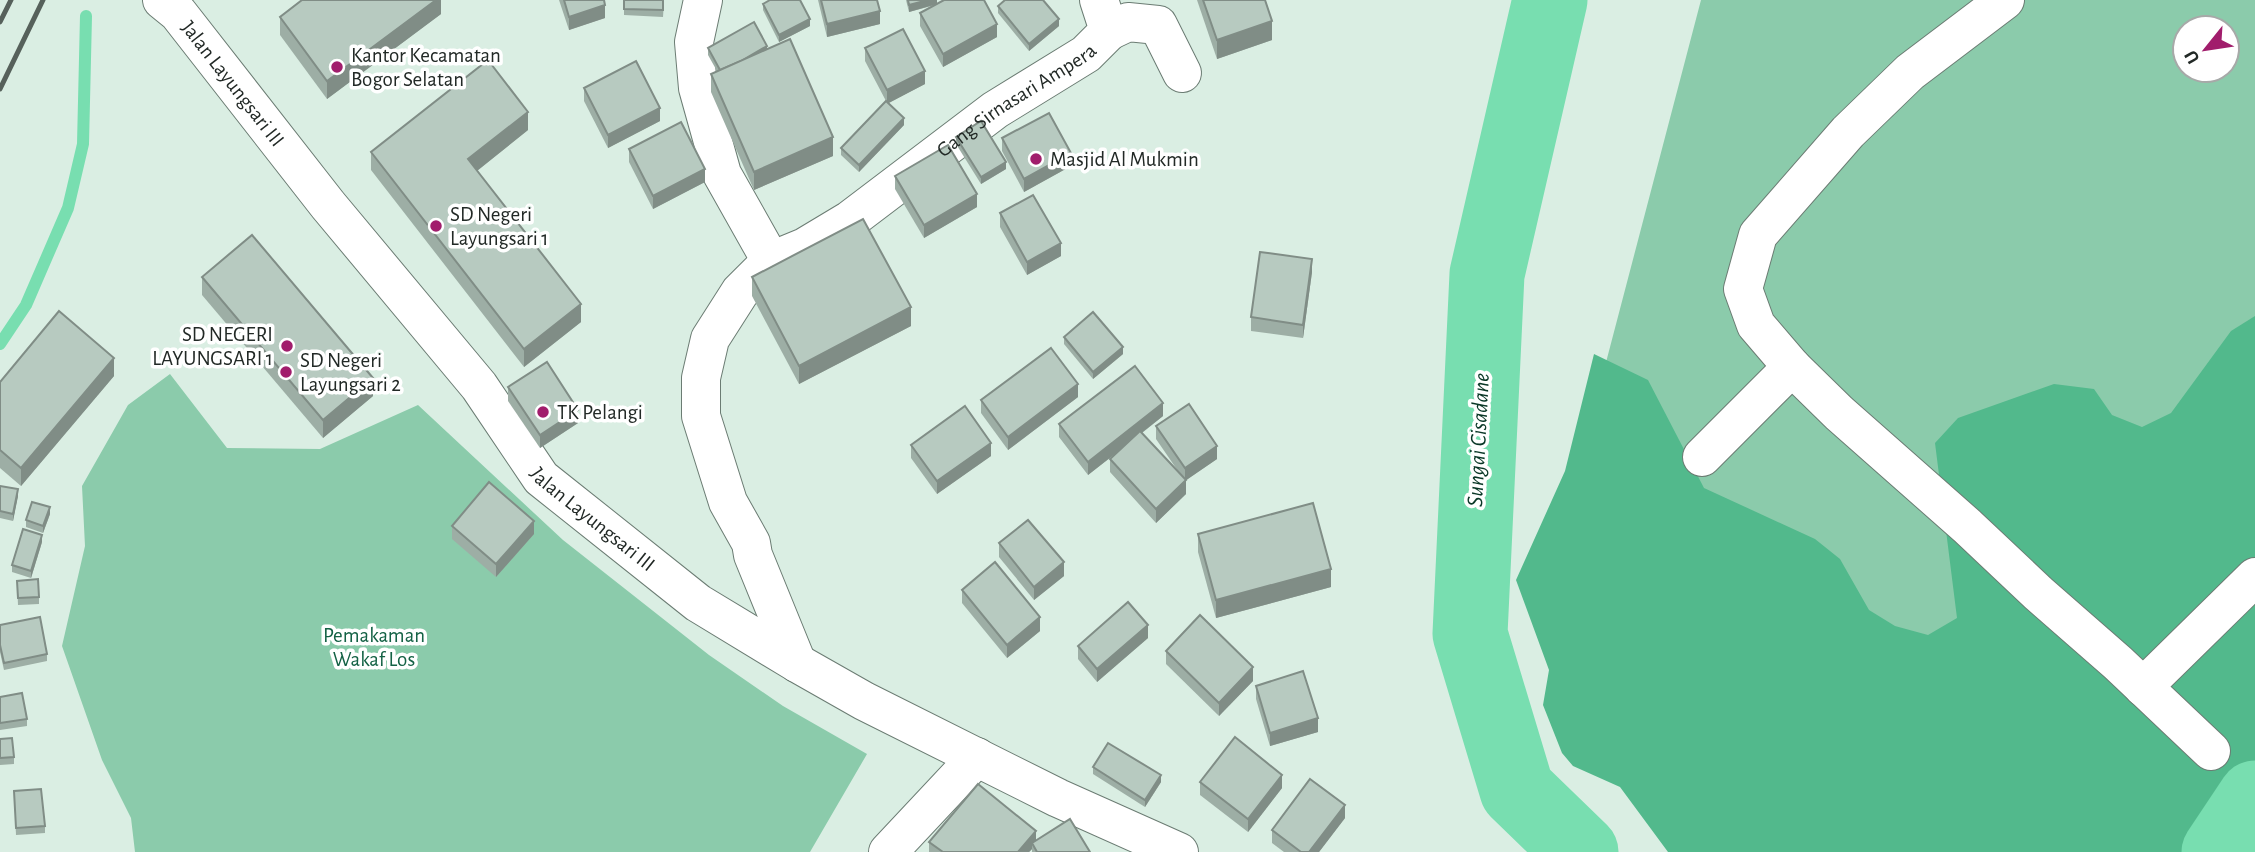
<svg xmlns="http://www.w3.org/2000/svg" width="2255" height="852" font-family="'Alegreya Sans',sans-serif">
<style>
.green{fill:#8bcbab;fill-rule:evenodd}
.forest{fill:#52b98c}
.water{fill:#78deb0}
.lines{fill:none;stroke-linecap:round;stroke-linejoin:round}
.stream{stroke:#78deb0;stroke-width:12}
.river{stroke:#78deb0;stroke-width:75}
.minor-casing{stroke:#6b7c73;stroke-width:40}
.minor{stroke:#fff;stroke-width:38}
.rail{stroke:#56615b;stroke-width:5}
.wall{fill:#9daea5}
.shaded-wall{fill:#808d86}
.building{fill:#b7cac0;stroke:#808d86;stroke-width:2}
.poi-dot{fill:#a11d6c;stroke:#fff;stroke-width:2.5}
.labels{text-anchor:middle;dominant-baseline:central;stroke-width:7;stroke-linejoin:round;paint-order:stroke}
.poi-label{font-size:21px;fill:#222926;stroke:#fff;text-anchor:start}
.street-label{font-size:21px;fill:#222926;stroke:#fff}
.park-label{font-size:21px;fill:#146245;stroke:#fff}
.water-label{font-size:23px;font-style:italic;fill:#093726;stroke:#fff}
</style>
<rect width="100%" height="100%" fill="#daeee3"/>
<g class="green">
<path d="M1701,0h554v808l-684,-254 17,-123zM2185,28h42v42h-42z"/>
<polygon points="170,374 227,448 320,449 418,405 563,540 709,655 783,706 867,754 810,852 135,852 131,818 102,760 62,646 85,546 82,486 128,405"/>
</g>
<polygon class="forest" points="2255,316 2255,852 1668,852 1620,787 1573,766 1562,753 1543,705 1549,670 1516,580 1565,471 1594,354 1648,380 1704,488 1815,539 1840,559 1869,610 1895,626 1928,635 1957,618 1935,443 1958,418 2054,384 2094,389 2112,415 2142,427 2171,413 2231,331"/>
<polygon class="water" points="2255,790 2255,852 2229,852 2251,820 2249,795"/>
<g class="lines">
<polyline class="stream" points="0,344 26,305 68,208 83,144 86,16"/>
<g class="river">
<polyline points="1550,0 1487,274 1470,634 1517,790 1581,852"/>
<polyline points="2219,852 2255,798"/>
</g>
<defs>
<g id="minor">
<path id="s1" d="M162,0l16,13 150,192 151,181 62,92 157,125 99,60 67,38 194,97 121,54"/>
<polyline points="703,0 694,42 698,88 722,174 771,261"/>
<polyline points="2005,0 1910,72 1848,132 1758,235 1743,289 1756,325 1792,367 1839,413 1967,526 2038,593 2118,663 2211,751"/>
<polyline points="1109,31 1128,22 1158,25 1182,73"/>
<polyline points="1702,457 1792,367"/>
<path id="s2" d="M797,663l-44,-108 -2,-12 -23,-41 -27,-86v-38l9,-39 30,-47 31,-31 34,-14 45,-27 145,-110 91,-56 23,-23 -10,-31"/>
<polyline points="2143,687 2255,577"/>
<polyline points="888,852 977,757"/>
</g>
</defs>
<use href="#minor" class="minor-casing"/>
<use href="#minor" class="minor"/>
<g class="rail">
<polyline points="0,22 11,0"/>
<polyline points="0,89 43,0"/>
</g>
</g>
<g class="wall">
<polygon points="441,0 441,14 327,99 280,35 280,17"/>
<polygon points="559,0 604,0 605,18 569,30"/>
<polygon points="624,0 664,0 663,17 624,15"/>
<polygon points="818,0 877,0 880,24 827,37"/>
<polygon points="906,0 937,0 937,4 997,37 943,67 920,26 920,13 935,5 909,12"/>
<polygon points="1197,0 1265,0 1272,40 1217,59"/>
<polygon points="763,4 810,26 779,42 763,10"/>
<polygon points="998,6 1059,26 1029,51 998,13"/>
<polygon points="708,48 767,49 833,156 754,190 711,92 711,74 717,71 708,55"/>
<polygon points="865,48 925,84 888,103 904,125 859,172 841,155 841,148 886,101 865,61"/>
<polygon points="584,88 660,121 608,148 584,101"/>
<polygon points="528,130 477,171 581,322 524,367 371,170 371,152"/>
<polygon points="956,137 1006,169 981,184 956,144"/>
<polygon points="1002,138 1071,166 1024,192 1002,151"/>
<polygon points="629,149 705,182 653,209 629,162"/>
<polygon points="895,176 977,207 924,238 895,189"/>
<polygon points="1000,213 1061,256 1027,275 1000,227"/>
<polygon points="1312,272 1303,338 1251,331 1251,317"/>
<polygon points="202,277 373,396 323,438 202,295"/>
<polygon points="752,277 911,326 799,384 752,296"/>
<polygon points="1064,337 1123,354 1093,379 1064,344"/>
<polygon points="114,376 21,486 0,468 0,382"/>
<polygon points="508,387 578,423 540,448 508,401"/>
<polygon points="1078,397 1008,450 981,413 981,400"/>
<polygon points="1163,416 1142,433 1178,471 1156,439 1156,426 1217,459 1186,480 1186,494 1156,523 1110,472 1110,459 1115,454 1088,475 1059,437 1059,424"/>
<polygon points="911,445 991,456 937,494 911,458"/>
<polygon points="0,486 18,496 13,521 0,518"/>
<polygon points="50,514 43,533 26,527 26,520"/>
<polygon points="452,526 534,534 496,577 452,539"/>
<polygon points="1198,534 1331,587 1216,618 1198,552"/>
<polygon points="42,542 31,578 12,572 12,565"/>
<polygon points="999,543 1064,576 1034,600 999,557"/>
<polygon points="17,581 39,597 39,604 18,605"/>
<polygon points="962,590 1040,631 1007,658 962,603"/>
<polygon points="0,625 47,654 47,661 4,670 0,652"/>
<polygon points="1148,638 1097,682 1078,659 1078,646"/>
<polygon points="1166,651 1253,681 1219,716 1166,664"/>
<polygon points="1256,686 1318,732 1270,746 1256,699"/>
<polygon points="0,697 27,719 27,726 0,730"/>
<polygon points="0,739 14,757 14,764 0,765"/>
<polygon points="1093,767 1161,782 1145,807 1093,774"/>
<polygon points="1200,782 1282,788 1248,832 1200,795"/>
<polygon points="14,791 45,826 45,833 16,835"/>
<polygon points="1345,818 1319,852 1284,852 1272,843 1272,830"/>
<polygon points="1036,841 1090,852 1032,852 1032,849 1029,852 929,852 929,842"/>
</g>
<g class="shaded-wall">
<polygon points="436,0 441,0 441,14 327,99 327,81"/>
<polygon points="928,0 937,0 937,4 909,12 909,5"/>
<polygon points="605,5 605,18 569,30 569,17"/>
<polygon points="880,11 880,24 827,37 827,24"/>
<polygon points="810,19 810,26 779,42 779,35"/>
<polygon points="1059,19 1059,26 1029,51 1029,44"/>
<polygon points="1272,21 1272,40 1217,59 1217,40"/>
<polygon points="997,24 997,37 943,67 943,54"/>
<polygon points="767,46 767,52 721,72"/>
<polygon points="925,71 925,84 887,104 887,90"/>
<polygon points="660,108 660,121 608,148 608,135"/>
<polygon points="528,112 528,130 468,178 468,159"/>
<polygon points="904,118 904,125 859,172 859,165"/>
<polygon points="833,137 833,156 754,190 754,172"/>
<polygon points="1071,153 1071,166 1024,192 1024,179"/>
<polygon points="1006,162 1006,169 981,184 981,177"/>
<polygon points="705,169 705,182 653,209 653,196"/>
<polygon points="977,194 977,207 924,238 924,225"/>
<polygon points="1061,243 1061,256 1027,275 1027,262"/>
<polygon points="1312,259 1312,272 1303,338 1303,325"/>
<polygon points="581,304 581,322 524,367 524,349"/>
<polygon points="911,307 911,326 799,384 799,366"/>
<polygon points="1123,347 1123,354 1093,379 1093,372"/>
<polygon points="114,358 114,376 21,486 21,468"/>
<polygon points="373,378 373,396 323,438 323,420"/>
<polygon points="1078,384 1078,397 1008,450 1008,437"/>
<polygon points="1163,403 1163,416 1088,475 1088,462"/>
<polygon points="578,410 578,423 540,448 540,435"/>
<polygon points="991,443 991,456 937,494 937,481"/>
<polygon points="1217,446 1217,459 1185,481 1185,468"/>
<polygon points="1186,480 1186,494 1156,523 1156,509"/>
<polygon points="18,489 18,496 13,521 13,514"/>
<polygon points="50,507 50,514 43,533 43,526"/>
<polygon points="534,521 534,534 496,577 496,564"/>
<polygon points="42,535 42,542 31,578 31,571"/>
<polygon points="1064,562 1064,576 1034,600 1034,587"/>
<polygon points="1331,569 1331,587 1216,618 1216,600"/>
<polygon points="1040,617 1040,631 1007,658 1007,645"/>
<polygon points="1148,625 1148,638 1097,682 1097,669"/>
<polygon points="1253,667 1253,681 1219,716 1219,703"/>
<polygon points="1318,718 1318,732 1270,746 1270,733"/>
<polygon points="1161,775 1161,782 1145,807 1145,800"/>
<polygon points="1282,775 1282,788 1248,832 1248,819"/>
<polygon points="1345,805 1345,818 1319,852 1309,852"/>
<polygon points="1036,831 1036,844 1032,843 1032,849 1029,852 1018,852"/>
</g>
<g class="building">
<polygon points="302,0 436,0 327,81 280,17"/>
<polygon points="564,0 604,0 605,5 569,17"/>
<polygon points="624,0 663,0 663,10 624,9"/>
<polygon points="770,0 800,0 810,19 779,35 763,4"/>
<polygon points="821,0 877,0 880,11 827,24"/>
<polygon points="908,0 928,0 909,5"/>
<polygon points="944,0 984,0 997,24 943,54 920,13"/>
<polygon points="1005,0 1043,0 1059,19 1029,44 998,6"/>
<polygon points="1203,0 1265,0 1272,21 1217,40"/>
<polygon points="754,22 767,46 741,61 720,70 708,48"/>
<polygon points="903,29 925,71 887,90 865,48"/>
<polygon points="790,39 833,137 754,172 711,74"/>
<polygon points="488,60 528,112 468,159 581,304 524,349 371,152"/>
<polygon points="636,61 660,108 608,135 584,88"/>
<polygon points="886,101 904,118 859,165 841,148"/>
<polygon points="1049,113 1071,153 1024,179 1002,138"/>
<polygon points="981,121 1006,162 981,177 956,137"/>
<polygon points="681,122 705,169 653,196 629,149"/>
<polygon points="948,145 977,194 924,225 895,176"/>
<polygon points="1033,195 1061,243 1027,262 1000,213"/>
<polygon points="863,219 911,307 799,366 752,277"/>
<polygon points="252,235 373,378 323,420 202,277"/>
<polygon points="1260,252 1312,259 1303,325 1251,317"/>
<polygon points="59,311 114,358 21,468 0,450 0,382"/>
<polygon points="1093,312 1123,347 1093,372 1064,337"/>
<polygon points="1051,348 1078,384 1008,437 981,400"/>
<polygon points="547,362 578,410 540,435 508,387"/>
<polygon points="1135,366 1163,403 1088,462 1059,424"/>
<polygon points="1189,404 1217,446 1185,468 1156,426"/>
<polygon points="965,406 991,443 937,481 911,445"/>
<polygon points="1140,431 1186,480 1156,509 1110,459"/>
<polygon points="489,482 534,521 496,564 452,526"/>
<polygon points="0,486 18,489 13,514 0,511"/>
<polygon points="32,502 50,507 43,526 26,520"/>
<polygon points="1313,503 1331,569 1216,600 1198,534"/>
<polygon points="1028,520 1064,562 1034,587 999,543"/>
<polygon points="23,529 42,535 31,571 12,565"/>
<polygon points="995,562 1040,617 1007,645 962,590"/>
<polygon points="38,579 39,597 18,598 17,581"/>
<polygon points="1128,602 1148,625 1097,669 1078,646"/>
<polygon points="1200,615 1253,667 1219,703 1166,651"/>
<polygon points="40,617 47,654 4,663 0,645 0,625"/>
<polygon points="1303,671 1318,718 1270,733 1256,686"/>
<polygon points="22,693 27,719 0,723 0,697"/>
<polygon points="1235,737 1282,775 1248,819 1200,782"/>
<polygon points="12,738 14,757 0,758 0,739"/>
<polygon points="1108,743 1161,775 1145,800 1093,767"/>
<polygon points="1310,779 1345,805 1309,852 1301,852 1272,830"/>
<polygon points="978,784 1036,831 1018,852 943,852 929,842"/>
<polygon points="41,789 45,826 16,828 14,791"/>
<polygon points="1070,819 1090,852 1037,852 1032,843"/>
</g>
<g class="poi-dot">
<circle cx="337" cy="67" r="7"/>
<circle cx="1036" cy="159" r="7"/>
<circle cx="436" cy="226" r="7"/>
<circle cx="287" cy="346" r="7"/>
<circle cx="286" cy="372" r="7"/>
<circle cx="543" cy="412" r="7"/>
</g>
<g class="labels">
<g class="poi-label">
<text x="351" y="55">Kantor Kecamatan<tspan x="351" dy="24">Bogor Selatan</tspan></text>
<text x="1050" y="159">Masjid Al Mukmin</text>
<text x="450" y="214">SD Negeri<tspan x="450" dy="24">Layungsari 1</tspan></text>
<text x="273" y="334" text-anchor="end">SD NEGERI<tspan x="273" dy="24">LAYUNGSARI 1</tspan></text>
<text x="300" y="360">SD Negeri<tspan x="300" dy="24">Layungsari 2</tspan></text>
<text x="557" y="412">TK Pelangi</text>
</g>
<g class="street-label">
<text stroke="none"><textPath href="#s1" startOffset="110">Jalan Layungsari III</textPath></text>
<text stroke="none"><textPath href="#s2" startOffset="738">Gang Sirnasari Ampera</textPath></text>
<text stroke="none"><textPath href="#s1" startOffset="677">Jalan Layungsari III</textPath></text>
</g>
<g class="park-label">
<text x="374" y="635">Pemakaman<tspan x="374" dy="24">Wakaf Los</tspan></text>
</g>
<g class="water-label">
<text transform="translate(1479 440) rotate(-87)">Sungai Cisadane</text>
</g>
</g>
<g transform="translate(2206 49) rotate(240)"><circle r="33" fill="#ffffff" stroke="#a7a9a8" stroke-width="2"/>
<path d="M0-5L12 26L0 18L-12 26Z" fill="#a11d6c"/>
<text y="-10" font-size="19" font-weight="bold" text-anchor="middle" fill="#222926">U</text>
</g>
</svg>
